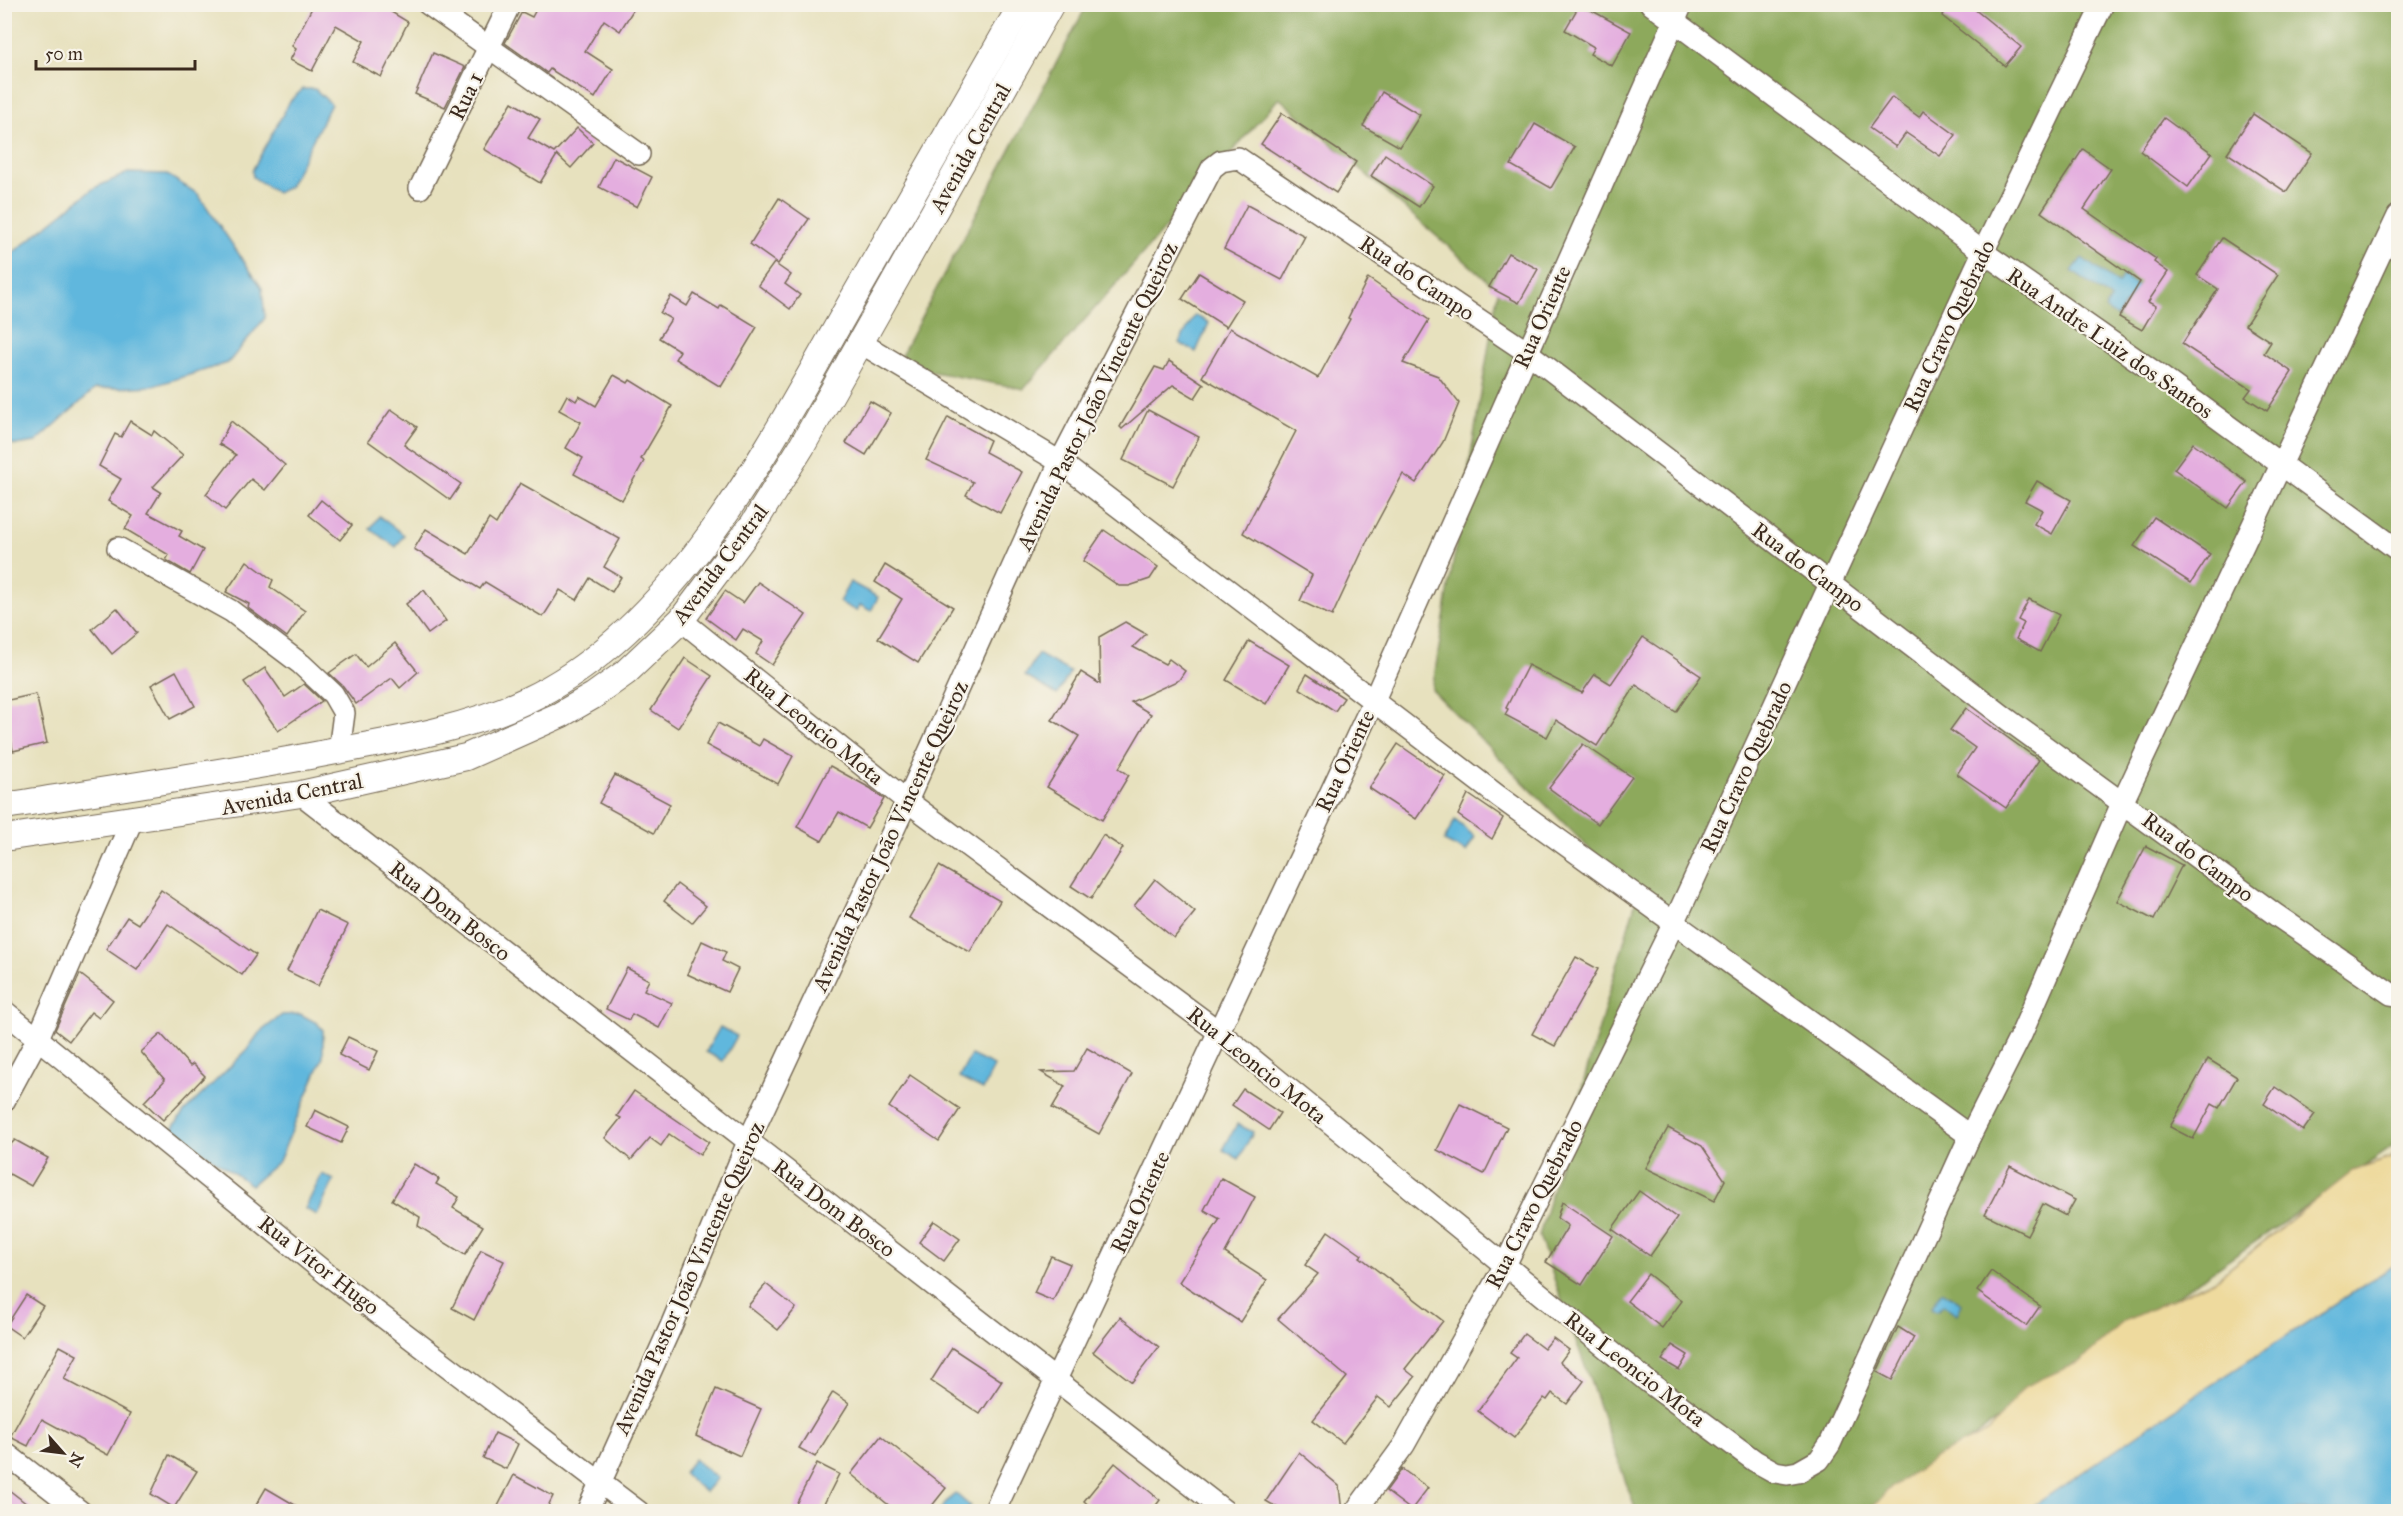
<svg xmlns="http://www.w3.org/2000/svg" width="2403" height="1516" font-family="'IM FELL Great Primer',serif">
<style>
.forest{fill:#8da95b;stroke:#646a3c;stroke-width:1.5}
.sand{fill:#eeda9e;stroke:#94825e;stroke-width:1.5}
.water{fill:#61b7dd;stroke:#4e707e;stroke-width:1.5}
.building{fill:#e4aedf}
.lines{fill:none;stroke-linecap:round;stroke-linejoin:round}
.minor-casing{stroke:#776a56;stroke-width:24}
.major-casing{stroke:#776a56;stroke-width:28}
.minor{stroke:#fff;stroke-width:21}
.major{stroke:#fff;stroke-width:26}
.labels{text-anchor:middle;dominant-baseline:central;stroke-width:4.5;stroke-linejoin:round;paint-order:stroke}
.street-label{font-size:22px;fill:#3b2a1e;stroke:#f7f3e8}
</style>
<rect width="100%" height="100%" fill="#f7f3e8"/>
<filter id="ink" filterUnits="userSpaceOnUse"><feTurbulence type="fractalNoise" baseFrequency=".0167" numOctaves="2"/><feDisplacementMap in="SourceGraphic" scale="12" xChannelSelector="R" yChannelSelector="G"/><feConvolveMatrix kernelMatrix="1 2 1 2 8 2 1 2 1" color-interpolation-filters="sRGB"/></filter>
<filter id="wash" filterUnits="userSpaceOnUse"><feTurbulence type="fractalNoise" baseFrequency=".008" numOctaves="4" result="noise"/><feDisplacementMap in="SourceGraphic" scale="24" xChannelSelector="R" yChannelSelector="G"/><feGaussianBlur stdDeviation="1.35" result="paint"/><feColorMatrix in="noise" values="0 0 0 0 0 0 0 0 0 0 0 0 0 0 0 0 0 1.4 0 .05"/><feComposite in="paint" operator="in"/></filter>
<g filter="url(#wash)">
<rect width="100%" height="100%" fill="#e7e1be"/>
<polygon class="forest" points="1087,5 2398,5 2398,1143 1866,1511 1636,1511 1539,1236 1637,897 1432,690 1498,290 1279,98 1024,389 896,365"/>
<polygon class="sand" points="2398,1150 2398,1263 2170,1412 2026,1511 1869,1512 1887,1491 1935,1457 1989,1431 2025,1386 2079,1362 2124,1321 2215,1280 2353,1171 2391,1158"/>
<g class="water">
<polygon points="303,89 315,89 331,104 289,187 277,193 253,177 252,171 290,101"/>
<polygon points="128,173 166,174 198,194 262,288 265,318 228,363 153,386 95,389 36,442 16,445 5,442 5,259 94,188"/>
<polygon points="2082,258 2118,284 2123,276 2138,287 2117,317 2105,309 2111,299 2072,271"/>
<polygon points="1195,315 1209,323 1196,352 1179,343"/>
<polygon points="379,516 404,535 396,547 370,529"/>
<polygon points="850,582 878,597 871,611 860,605 856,611 839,602"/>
<polygon points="1038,654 1070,672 1057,695 1025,676"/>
<polygon points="1455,820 1475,837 1466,852 1444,841"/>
<polygon points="300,1014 317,1023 323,1030 323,1057 279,1161 251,1185 171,1130 184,1112 247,1050 259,1033 282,1015"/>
<polygon points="720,1027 737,1036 723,1061 706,1052"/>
<polygon points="971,1055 994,1066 983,1090 959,1078"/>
<polygon points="1237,1124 1253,1132 1239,1159 1223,1150"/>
<polygon points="322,1174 334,1180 317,1215 305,1209"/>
<polygon points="2398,1263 2398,1511 2026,1511 2170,1412"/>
<polygon points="1942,1291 1962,1304 1957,1314 1943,1305 1937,1311 1931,1308"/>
<polygon points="694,1459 717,1478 705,1492 683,1473"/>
<polygon points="955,1493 970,1506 965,1511 939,1511"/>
</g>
<g id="blocks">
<g class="building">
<polygon points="314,4 378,4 408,22 381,77 353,62 364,41 336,25 312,71 290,60 296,49 292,46"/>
<polygon points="539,4 637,4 620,31 604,20 585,51 613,69 595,98 550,69 547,73 505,43 522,12 532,17"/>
<polygon points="1580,4 1631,32 1612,66 1590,54 1594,47 1565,30"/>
<polygon points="1952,4 1968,4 2021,47 2005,66 1942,16"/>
<polygon points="433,53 465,67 445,107 415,94"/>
<polygon points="1382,92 1420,115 1400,147 1363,126"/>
<polygon points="1892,97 1919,117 1923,111 1956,135 1940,156 1906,133 1896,147 1869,128"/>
<polygon points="512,102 540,119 528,138 554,153 577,128 593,143 571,168 557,155 540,183 484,149"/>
<polygon points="1282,113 1356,162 1336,193 1261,144"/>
<polygon points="2253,114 2312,153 2286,192 2227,153"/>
<polygon points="2164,118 2212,153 2188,187 2140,151"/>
<polygon points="1535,124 1575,147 1551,188 1511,165"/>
<polygon points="2083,149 2111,169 2084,209 2156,259 2154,262 2168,272 2148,302 2156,306 2142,330 2119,317 2140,282 2041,212"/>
<polygon points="1385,154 1433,186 1419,207 1371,176"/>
<polygon points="614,157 652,177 637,207 599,187"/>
<polygon points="779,198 809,219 778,264 750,244"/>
<polygon points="1247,205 1305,236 1282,280 1224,249"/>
<polygon points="2222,238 2278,275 2245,325 2271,342 2264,353 2292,372 2267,411 2245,397 2251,389 2182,344 2218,289 2197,275"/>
<polygon points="1508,253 1538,269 1519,303 1489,287"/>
<polygon points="774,263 791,275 785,284 800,295 790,309 758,285"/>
<polygon points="1199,273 1243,300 1226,327 1182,299"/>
<polygon points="1368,278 1429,320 1403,363 1438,376 1459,403 1443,442 1416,483 1403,474 1368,539 1332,616 1300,601 1312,575 1243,533 1296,431 1202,377 1230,328 1318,378 1350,319 1348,318"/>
<polygon points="694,294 719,309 721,305 757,327 721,387 675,359 680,351 659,338 671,319 660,313 671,296 687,306"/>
<polygon points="1169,361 1204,384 1195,398 1173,385 1122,429 1120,427 1155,367 1164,370"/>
<polygon points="614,375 628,383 630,380 672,406 641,459 644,461 622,500 574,474 583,458 566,448 581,422 559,410 567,395 576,401 579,396 596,406"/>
<polygon points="870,401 891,413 866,455 846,443"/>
<polygon points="391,409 417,427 404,445 461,484 450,500 368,441"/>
<polygon points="1148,410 1199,437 1173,486 1123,460"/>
<polygon points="948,417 990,440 985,452 1022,472 1000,513 966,495 973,482 926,460"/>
<polygon points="130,421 152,435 154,431 183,455 153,487 161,492 148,513 182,531 179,536 203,550 190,574 166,560 169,555 125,529 133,516 108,501 121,479 99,466 115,434 121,437"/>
<polygon points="231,421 285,465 265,490 251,479 225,510 206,494 236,455 219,444"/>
<polygon points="2193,443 2247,482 2228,508 2174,469"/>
<polygon points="2037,481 2071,500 2052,534 2034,524 2042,510 2025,501"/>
<polygon points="520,483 620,539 604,567 621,577 612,592 590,578 577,600 560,590 543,617 485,582 480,589 414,549 426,529 468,554 489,519 496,524"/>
<polygon points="321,500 352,525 340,540 309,515"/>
<polygon points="2154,517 2210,554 2191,583 2134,546"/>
<polygon points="1104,530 1158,567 1150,579 1129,586 1119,586 1083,561"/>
<polygon points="247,561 273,580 270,587 305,611 287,637 248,608 249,604 226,592"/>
<polygon points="885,565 953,607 918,663 878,638 902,599 875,582"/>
<polygon points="758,582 806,615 772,665 756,654 763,641 743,629 736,640 706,618 725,591 743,603"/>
<polygon points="424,590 446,621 428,634 406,604"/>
<polygon points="2029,599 2059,615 2040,652 2016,639 2024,623 2018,620"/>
<polygon points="117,608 137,633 112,654 92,629"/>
<polygon points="1125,622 1146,634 1133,647 1165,664 1169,659 1185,671 1179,680 1131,702 1151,714 1119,768 1129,775 1102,820 1047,787 1079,736 1052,720 1081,672 1100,684 1099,637"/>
<polygon points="1643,637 1701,676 1676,712 1636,685 1597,746 1556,720 1547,737 1505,715 1508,709 1506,708 1528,665 1582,693 1595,674 1611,684"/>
<polygon points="1249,641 1289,665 1266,704 1226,680"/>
<polygon points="395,643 418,672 400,688 392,678 356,704 343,686 329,673 356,654 366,667"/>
<polygon points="685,658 712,676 678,728 651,710"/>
<polygon points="265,668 285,697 304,684 322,701 278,731 244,682"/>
<polygon points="176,671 195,706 170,719 151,685"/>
<polygon points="1307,674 1344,698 1335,711 1299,688"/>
<polygon points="36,694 47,743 13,751 4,701"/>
<polygon points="1966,708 2039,760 2006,808 1957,774 1975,748 1950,730"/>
<polygon points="718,723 759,746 763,739 793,756 778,784 706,745"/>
<polygon points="1398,744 1445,776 1416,819 1369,788"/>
<polygon points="1583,744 1632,777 1598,824 1549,788"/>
<polygon points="830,766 870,788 884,799 867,828 839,812 822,841 797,827"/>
<polygon points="615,775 670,804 654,833 599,803"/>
<polygon points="1468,794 1503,818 1492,839 1458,815"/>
<polygon points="1103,835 1123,848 1091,899 1071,886"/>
<polygon points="2146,846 2182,865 2154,920 2117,901"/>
<polygon points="939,866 1000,901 970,952 909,918"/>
<polygon points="1155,879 1195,912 1174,938 1134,906"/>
<polygon points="677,884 706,906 692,923 664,901"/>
<polygon points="161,890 256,955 242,975 168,924 137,970 106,949 127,917 138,924"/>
<polygon points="317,910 348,925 318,986 287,971"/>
<polygon points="702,941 726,952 722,961 738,969 727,992 687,974"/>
<polygon points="1576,957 1598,969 1555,1046 1532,1034"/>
<polygon points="627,968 649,980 644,990 672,1003 659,1028 632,1014 629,1020 606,1009"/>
<polygon points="80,974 113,1000 99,1018 91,1012 69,1041 55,1030"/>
<polygon points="161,1034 190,1066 193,1064 205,1076 163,1120 144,1102 165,1080 141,1052"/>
<polygon points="348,1037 378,1051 369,1070 339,1055"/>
<polygon points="1087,1048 1132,1074 1099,1134 1052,1108 1065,1086 1041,1072 1074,1071"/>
<polygon points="2208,1059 2237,1077 2219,1108 2212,1104 2193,1139 2170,1127"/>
<polygon points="910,1075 960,1109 939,1141 889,1107"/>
<polygon points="2275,1087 2315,1114 2303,1131 2264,1104"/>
<polygon points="1243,1089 1280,1113 1269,1130 1232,1105"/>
<polygon points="634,1091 709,1142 700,1155 669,1134 661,1146 650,1138 631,1160 605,1138 621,1118 617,1116"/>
<polygon points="1460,1104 1507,1127 1484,1174 1437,1150"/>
<polygon points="315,1110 349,1127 341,1143 307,1127"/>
<polygon points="1668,1128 1702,1146 1725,1180 1714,1201 1646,1168"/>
<polygon points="15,1140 48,1158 31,1186 4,1171 4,1151"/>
<polygon points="414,1164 439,1179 436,1184 459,1197 453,1208 483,1226 465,1255 418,1226 420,1217 392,1200"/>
<polygon points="2010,1166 2075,1200 2066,1216 2043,1204 2027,1235 1985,1214"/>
<polygon points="1221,1178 1255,1197 1225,1253 1267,1280 1240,1322 1179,1282 1220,1219 1204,1210"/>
<polygon points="1639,1191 1677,1218 1650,1256 1612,1229"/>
<polygon points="1562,1202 1613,1236 1582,1285 1546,1262 1568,1226 1557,1218"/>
<polygon points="934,1221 960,1239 944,1261 919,1242"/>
<polygon points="1328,1231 1362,1255 1360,1257 1443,1321 1405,1369 1415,1377 1391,1407 1378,1397 1343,1443 1313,1420 1347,1377 1278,1319 1318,1274 1305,1265"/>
<polygon points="481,1250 504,1261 474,1320 452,1308"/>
<polygon points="1051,1256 1070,1264 1053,1301 1034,1293"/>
<polygon points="1991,1271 2040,1306 2026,1326 1977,1291"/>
<polygon points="1648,1274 1682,1301 1662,1328 1627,1301"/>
<polygon points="766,1284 796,1308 778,1330 748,1306"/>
<polygon points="26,1295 43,1306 22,1337 6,1326"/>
<polygon points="1120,1317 1159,1347 1132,1382 1093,1352"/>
<polygon points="1898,1327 1914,1337 1892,1380 1877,1372"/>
<polygon points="1524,1334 1544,1349 1553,1338 1569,1350 1560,1362 1584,1381 1567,1404 1552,1393 1547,1400 1544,1398 1514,1438 1478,1411 1517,1358 1510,1353"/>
<polygon points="1672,1345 1688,1355 1679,1370 1662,1360"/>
<polygon points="60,1346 77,1355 64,1379 130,1414 108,1455 42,1419 28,1446 10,1437"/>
<polygon points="952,1348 1002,1381 980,1414 931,1381"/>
<polygon points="716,1389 761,1409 740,1456 696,1436"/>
<polygon points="833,1392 849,1403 815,1457 799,1448"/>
<polygon points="495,1433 518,1444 506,1469 483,1458"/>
<polygon points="881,1436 946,1488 927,1512 897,1512 851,1474"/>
<polygon points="1299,1452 1339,1486 1342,1512 1285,1512 1266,1501"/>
<polygon points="169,1455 197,1471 174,1508 151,1494"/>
<polygon points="817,1463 839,1474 820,1512 792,1512"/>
<polygon points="1115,1463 1160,1500 1151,1512 1096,1512 1084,1501"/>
<polygon points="1402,1469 1428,1488 1411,1510 1386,1491"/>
<polygon points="514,1475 553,1496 545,1512 495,1512"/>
<polygon points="4,1486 37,1512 4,1512"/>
<polygon points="266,1488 307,1512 252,1512"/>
</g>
</g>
</g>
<g filter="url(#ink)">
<use href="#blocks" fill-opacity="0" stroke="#776a56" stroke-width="1.5"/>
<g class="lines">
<defs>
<g id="minor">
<polyline points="428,4 639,154"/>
<polyline points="1651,4 1983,252 2160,376 2398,550"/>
<polyline points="420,188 510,4"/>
<polyline points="861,343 1060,462 1498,796 1970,1136"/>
<polyline points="118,548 231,611 301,664 333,694 344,713 339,751"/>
<polyline points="681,620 907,801 1219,1032 1647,1381 1755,1461 1775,1472 1787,1474 1798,1472 1819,1460 1830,1444 1970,1136 2021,1035 2123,801 2398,216"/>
<polyline points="301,794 1226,1512"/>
<polyline points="4,1011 328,1275 639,1512"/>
<polyline points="4,1101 38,1038 132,820"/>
<polyline points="4,1452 81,1512"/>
<polyline points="587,1512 671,1326 748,1142 907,801 1060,462 1212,168 1221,161 1238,158 1527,352 2007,719 2276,915 2391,994 2398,995"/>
<polyline points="994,1512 1374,700 1682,4"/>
<polyline points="1355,1512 1404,1445 1505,1265 1674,923 1983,252 2103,4"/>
</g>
<g id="major">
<path d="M4,806c109,-17 218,-33 327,-54 66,-12 135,-23 196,-52 153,-72 246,-262 327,-403 56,-97 112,-195 168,-293"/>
<polyline points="4,838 301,794 466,757 560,715 593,696 625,673 681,620 754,523 802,446 1051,4"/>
</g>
</defs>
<use href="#minor" class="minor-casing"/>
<use href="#major" class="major-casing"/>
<use href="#minor" class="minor"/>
<use href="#major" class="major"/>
</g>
</g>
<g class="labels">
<g class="street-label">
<text transform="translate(466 96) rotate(-64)">Rua 1</text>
<text transform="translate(970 148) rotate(-61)">Avenida Central</text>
<text transform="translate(1417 278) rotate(34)">Rua do Campo</text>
<text transform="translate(1542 317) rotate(-66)">Rua Oriente</text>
<text transform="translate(1949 326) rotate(-65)">Rua Cravo Quebrado</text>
<text transform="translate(2110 343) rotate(35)">Rua Andre Luiz dos Santos</text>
<text transform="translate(1097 396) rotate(-64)">Avenida Pastor João Vincente Queiroz</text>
<text transform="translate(720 564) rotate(-53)">Avenida Central</text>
<text transform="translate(1808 567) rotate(37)">Rua do Campo</text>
<text transform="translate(814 726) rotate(39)">Rua Leoncio Mota</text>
<text transform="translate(1345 761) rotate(-65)">Rua Oriente</text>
<text transform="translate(1746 767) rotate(-65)">Rua Cravo Quebrado</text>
<text transform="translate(292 794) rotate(-11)">Avenida Central</text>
<text transform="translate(890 836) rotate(-65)">Avenida Pastor João Vincente Queiroz</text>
<text transform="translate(2198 857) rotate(37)">Rua do Campo</text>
<text transform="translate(450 911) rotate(38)">Rua Dom Bosco</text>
<text transform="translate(1257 1065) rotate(39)">Rua Leoncio Mota</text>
<text transform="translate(1140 1202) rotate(-65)">Rua Oriente</text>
<text transform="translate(1534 1204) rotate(-63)">Rua Cravo Quebrado</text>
<text transform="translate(834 1208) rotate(37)">Rua Dom Bosco</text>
<text transform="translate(319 1265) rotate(38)">Rua Vitor Hugo</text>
<text transform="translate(689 1278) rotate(-66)">Avenida Pastor João Vincente Queiroz</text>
<text transform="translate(1635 1369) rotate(38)">Rua Leoncio Mota</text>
</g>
</g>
<rect width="2403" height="1516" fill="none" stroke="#f7f3e8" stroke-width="24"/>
<g transform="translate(63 1453) rotate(118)" stroke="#f7f3e8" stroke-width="4.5" paint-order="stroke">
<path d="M0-4.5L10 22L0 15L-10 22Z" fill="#3b2a1e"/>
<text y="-9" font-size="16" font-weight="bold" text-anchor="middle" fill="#3b2a1e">N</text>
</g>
<path d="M36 60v9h159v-9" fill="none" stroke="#3b2a1e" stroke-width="3"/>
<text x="45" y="60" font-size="18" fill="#3b2a1e" stroke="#f7f3e8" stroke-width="4.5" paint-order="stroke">50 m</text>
</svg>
